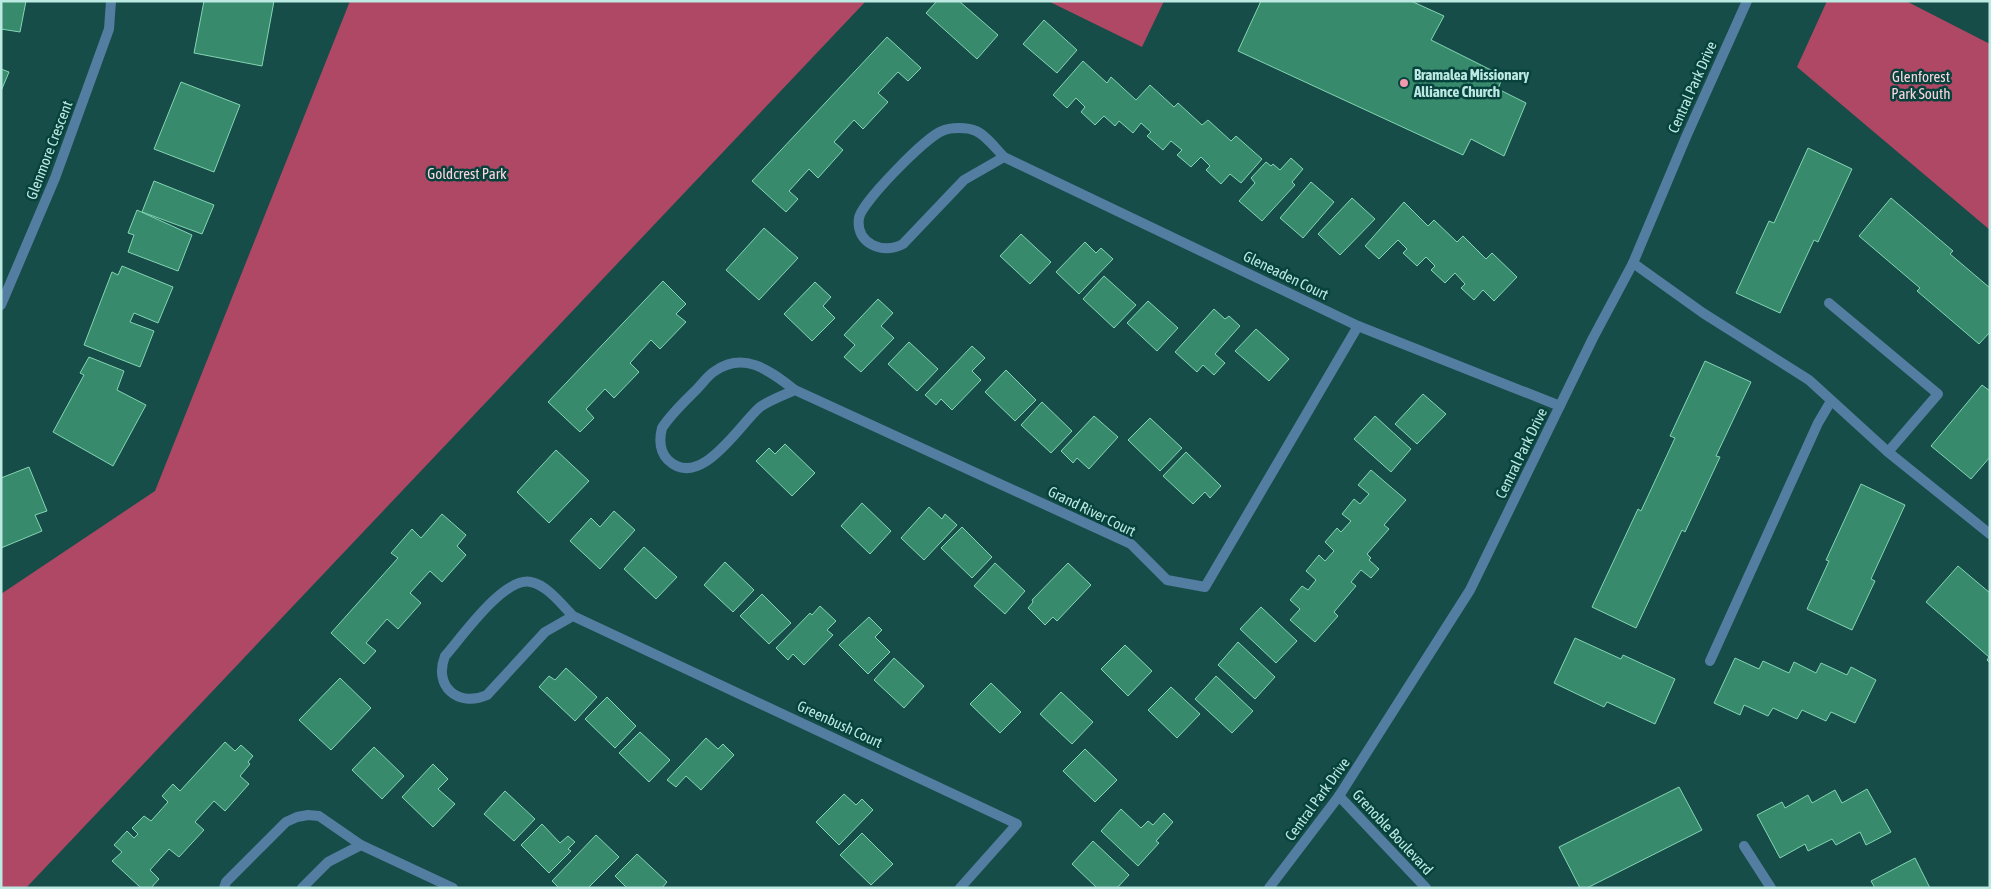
<svg xmlns="http://www.w3.org/2000/svg" width="1991" height="889" font-family="'Asap Condensed',sans-serif">
<style>
.green{fill:#ae4864}
.building{fill:#378b6c;stroke:#83d5b3}
.lines{fill:none;stroke-linecap:round;stroke-linejoin:round}
.service{stroke:#537ea2;stroke-width:10}
.minor{stroke:#537ea2;stroke-width:10}
.tertiary{stroke:#537ea2;stroke-width:10}
.poi-dot{fill:#f29aad;stroke:#07423d;stroke-width:2}
.labels{text-anchor:middle;dominant-baseline:central;stroke-width:5;stroke-linejoin:round;paint-order:stroke}
.poi-label{font-size:15px;font-weight:bold;fill:#bce9e2;stroke:#07423d;text-anchor:start}
.park-label{font-size:15px;fill:#f9d6dd;stroke:#07423d}
.street-label{font-size:15px;fill:#bce9e2;stroke:#07423d}
</style>
<rect width="100%" height="100%" fill="#174d48"/>
<g class="green">
<polygon points="350,1 866,1 26,888 1,888 1,594 155,491"/>
<polygon points="1048,1 1164,1 1142,47"/>
<polygon points="1827,1 1906,1 1990,44 1990,230 1797,67"/>
</g>
<g class="building">
<polygon points="1,1 26,1 20,32 1,29"/>
<polygon points="204,1 274,1 262,66 194,53"/>
<polygon points="937,1 959,1 998,35 977,59 926,13"/>
<polygon points="1261,1 1411,1 1444,16 1431,40 1503,76 1498,89 1526,103 1504,156 1471,139 1463,155 1238,51"/>
<polygon points="1044,20 1077,50 1057,73 1023,44"/>
<polygon points="887,37 921,68 908,81 898,72 878,93 888,102 863,129 854,120 834,142 843,150 818,178 809,169 789,191 798,199 786,212 752,181"/>
<polygon points="1083,61 1107,83 1111,77 1136,100 1150,85 1174,107 1178,103 1202,125 1208,120 1231,141 1236,136 1262,159 1241,183 1230,174 1221,184 1206,170 1210,166 1201,157 1191,167 1177,155 1182,150 1171,141 1163,150 1147,136 1151,132 1141,123 1133,133 1119,121 1115,126 1104,116 1095,125 1081,112 1085,107 1076,98 1067,108 1053,95"/>
<polygon points="1,69 9,72 1,91"/>
<polygon points="181,82 240,105 214,172 154,149"/>
<polygon points="1808,148 1852,169 1818,242 1814,240 1780,313 1736,293 1769,221 1774,223"/>
<polygon points="1291,158 1303,169 1292,182 1295,185 1262,221 1239,201 1255,183 1251,178 1266,162 1271,166 1273,164 1280,170"/>
<polygon points="154,181 214,205 202,234 142,212"/>
<polygon points="1311,182 1334,202 1303,238 1280,218"/>
<polygon points="1352,198 1375,219 1340,255 1318,234"/>
<polygon points="1891,198 1953,251 1950,254 1990,288 1990,332 1979,344 1917,291 1920,288 1859,236"/>
<polygon points="1404,202 1428,226 1434,220 1457,242 1463,236 1486,259 1492,253 1517,277 1494,301 1483,290 1474,300 1461,288 1465,284 1455,273 1445,283 1431,270 1435,266 1426,257 1417,266 1403,253 1407,249 1398,240 1379,259 1365,246"/>
<polygon points="137,210 192,235 178,271 128,252 134,235 128,233"/>
<polygon points="764,228 798,258 759,300 726,270"/>
<polygon points="1021,234 1051,262 1030,284 1000,256"/>
<polygon points="1085,242 1096,253 1101,248 1113,259 1079,294 1056,272"/>
<polygon points="122,266 173,287 158,323 134,313 130,322 154,331 140,367 84,345 112,272 118,275"/>
<polygon points="1104,276 1136,305 1114,328 1083,299"/>
<polygon points="663,281 686,304 676,314 686,322 660,349 651,340 630,363 639,372 614,398 605,389 586,409 594,418 580,432 548,402"/>
<polygon points="815,282 831,297 823,306 835,318 812,341 784,314"/>
<polygon points="878,299 893,313 881,326 894,338 861,372 844,357 855,345 844,335"/>
<polygon points="1148,301 1178,328 1157,351 1127,323"/>
<polygon points="1214,309 1225,319 1229,316 1240,326 1215,354 1225,363 1214,375 1203,365 1197,372 1175,352"/>
<polygon points="1256,329 1289,359 1269,381 1235,351"/>
<polygon points="909,342 938,369 917,391 888,364"/>
<polygon points="972,346 985,358 972,371 981,380 952,410 941,399 936,405 925,395"/>
<polygon points="89,357 124,371 117,390 146,405 113,466 53,432 84,375 80,373"/>
<polygon points="1705,361 1751,382 1716,456 1720,457 1685,532 1682,530 1636,628 1592,607 1638,509 1641,511 1675,438 1670,436"/>
<polygon points="1006,370 1036,400 1015,421 985,392"/>
<polygon points="1982,385 1990,391 1990,457 1971,479 1931,446"/>
<polygon points="1423,394 1446,414 1417,444 1395,424"/>
<polygon points="1042,402 1072,431 1051,453 1021,425"/>
<polygon points="1094,416 1118,437 1089,469 1077,458 1073,463 1061,451"/>
<polygon points="1375,416 1411,449 1391,472 1354,439"/>
<polygon points="1150,418 1182,448 1160,471 1128,440"/>
<polygon points="785,444 815,473 792,496 756,461 769,448 775,454"/>
<polygon points="556,450 589,481 549,523 517,492"/>
<polygon points="1186,452 1221,486 1210,498 1205,492 1193,504 1163,476"/>
<polygon points="29,467 47,511 35,515 42,531 1,548 1,478"/>
<polygon points="1371,470 1406,500 1384,525 1389,529 1367,554 1371,558 1369,560 1379,569 1371,578 1361,570 1351,582 1356,586 1334,612 1338,616 1315,642 1290,620 1300,609 1290,600 1302,586 1308,590 1316,580 1306,571 1319,555 1325,561 1334,551 1325,542 1337,528 1341,532 1351,521 1342,514 1354,499 1360,504 1369,494 1358,485"/>
<polygon points="1861,484 1905,505 1871,579 1875,581 1852,630 1807,609 1829,561 1826,560"/>
<polygon points="862,503 891,531 870,554 841,526"/>
<polygon points="929,507 942,519 945,514 957,525 924,560 901,538"/>
<polygon points="614,511 635,530 600,569 570,541 591,518 600,527"/>
<polygon points="442,514 466,535 457,546 466,555 442,582 430,571 410,593 421,603 398,629 387,619 366,643 376,651 364,664 331,633 398,558 391,553 412,529 421,538"/>
<polygon points="962,527 992,557 972,578 941,548"/>
<polygon points="644,547 677,577 656,599 624,569"/>
<polygon points="725,562 754,590 733,612 704,585"/>
<polygon points="995,563 1025,591 1005,614 974,586"/>
<polygon points="1068,563 1091,585 1057,621 1053,617 1045,625 1028,608 1033,602 1032,600"/>
<polygon points="1958,566 1990,593 1990,663 1987,660 1989,657 1926,602"/>
<polygon points="762,594 791,623 769,644 740,616"/>
<polygon points="820,606 836,621 827,630 833,635 804,665 793,654 788,660 776,648 810,613 812,615"/>
<polygon points="1261,607 1297,641 1276,663 1240,629"/>
<polygon points="869,617 882,630 875,637 890,652 868,674 839,645"/>
<polygon points="1575,638 1621,659 1623,655 1675,679 1655,724 1607,702 1604,707 1554,683"/>
<polygon points="1238,642 1275,677 1255,699 1218,665"/>
<polygon points="1125,645 1152,671 1128,696 1101,669"/>
<polygon points="894,658 924,686 904,708 874,680"/>
<polygon points="1735,658 1759,669 1763,661 1789,673 1794,662 1816,673 1821,663 1847,675 1851,667 1876,680 1855,723 1831,712 1826,721 1802,710 1797,719 1773,708 1768,716 1744,705 1740,715 1714,703"/>
<polygon points="566,668 597,697 575,721 539,687 549,676 555,680"/>
<polygon points="1216,676 1253,711 1232,733 1195,699"/>
<polygon points="340,678 371,708 331,750 299,720"/>
<polygon points="991,683 1021,712 1000,733 970,704"/>
<polygon points="1171,687 1200,714 1177,738 1148,710"/>
<polygon points="1061,692 1093,722 1072,744 1040,714"/>
<polygon points="607,697 636,726 615,748 585,719"/>
<polygon points="640,732 670,760 649,782 619,753"/>
<polygon points="706,738 718,749 723,744 734,755 701,790 686,776 676,787 667,780"/>
<polygon points="225,742 235,751 241,745 253,756 248,762 250,764 240,776 249,784 225,811 214,801 195,822 204,830 179,857 169,849 150,870 159,879 151,888 141,888 112,861 122,852 114,845 127,831 134,838 138,834 132,828 144,816 151,821 168,802 162,796 173,784 180,791"/>
<polygon points="374,747 404,776 382,799 352,770"/>
<polygon points="1085,749 1117,780 1095,802 1063,771"/>
<polygon points="433,764 448,779 438,789 455,804 433,827 402,797"/>
<polygon points="1679,787 1702,830 1587,888 1580,888 1559,847"/>
<polygon points="1867,789 1891,832 1866,845 1860,832 1836,845 1832,839 1808,851 1805,844 1780,858 1757,815 1782,802 1785,808 1808,795 1812,803 1835,790 1842,803"/>
<polygon points="505,791 535,819 514,841 484,814"/>
<polygon points="844,794 856,805 862,799 873,810 839,845 816,822"/>
<polygon points="1121,809 1141,828 1148,821 1153,825 1164,813 1173,822 1156,841 1159,843 1138,866 1101,831"/>
<polygon points="542,824 560,843 568,836 575,842 568,849 571,851 549,873 521,845"/>
<polygon points="862,833 893,864 871,885 840,855"/>
<polygon points="596,835 619,857 588,888 559,888 552,881"/>
<polygon points="1093,841 1129,875 1117,888 1097,888 1072,864"/>
<polygon points="637,854 667,882 662,888 627,888 615,876"/>
<polygon points="1915,858 1930,888 1875,888 1871,881"/>
</g>
<g class="lines">
<g class="service">
<polyline points="1633,263 1703,313 1809,380 1888,452 1990,534"/>
<polyline points="1829,303 1938,394 1888,452"/>
<polyline points="1710,661 1818,423 1831,401"/>
<polyline points="1744,846 1771,888"/>
</g>
<g class="minor">
<path d="M1004,157l-40,23 -61,64c-19,11 -48,0 -44,-26 2,-15 67,-81 83,-87 8,-4 26,-4 34,0 10,4 20,18 28,26l354,169 202,80"/>
<polyline points="1,305 55,178 109,29 111,1"/>
<path d="M795,390c-11,5 -25,10 -35,17 -21,18 -60,84 -92,53 -9,-9 -9,-20 -6,-32 9,-14 22,-26 34,-38 6,-6 12,-15 19,-19 30,-21 56,1 80,19l336,154 36,36 38,7 153,-261"/>
<path d="M573,616l-28,16 -58,63c-29,13 -54,-9 -42,-39 17,-19 59,-80 86,-74 16,3 31,23 42,34l444,208 -57,64"/>
<polyline points="224,888 226,882 286,822 297,817 308,815 319,816 361,845 453,888"/>
<polyline points="302,888 328,862 361,845"/>
</g>
<g class="tertiary">
<polyline points="1339,796 1426,888"/>
<polyline points="1269,888 1339,796 1470,590 1593,338 1633,263 1686,137 1747,1"/>
</g>
</g>
<circle class="poi-dot" cx="1404" cy="83" r="5"/>
<g class="labels">
<g class="poi-label">
<text x="1414" y="74">Bramalea Missionary<tspan x="1414" dy="17">Alliance Church</tspan></text>
</g>
<g class="park-label">
<text x="1921" y="76">Glenforest<tspan x="1921" dy="17">Park South</tspan></text>
<text x="467" y="173">Goldcrest Park</text>
</g>
<g class="street-label">
<text transform="translate(1692 87) rotate(-66)">Central Park Drive</text>
<text transform="translate(49 150) rotate(-69)">Glenmore Crescent</text>
<text transform="translate(1286 275) rotate(26)">Gleneaden Court</text>
<text transform="translate(1521 453) rotate(-64)">Central Park Drive</text>
<text transform="translate(1092 511) rotate(26)">Grand River Court</text>
<text transform="translate(840 724) rotate(25)">Greenbush Court</text>
<text transform="translate(1317 799) rotate(-54)">Central Park Drive</text>
<text transform="translate(1393 832) rotate(47)">Grenoble Boulevard</text>
</g>
</g>
<rect width="1991" height="889" fill="none" stroke="#bce9e2" stroke-width="5"/>
</svg>
